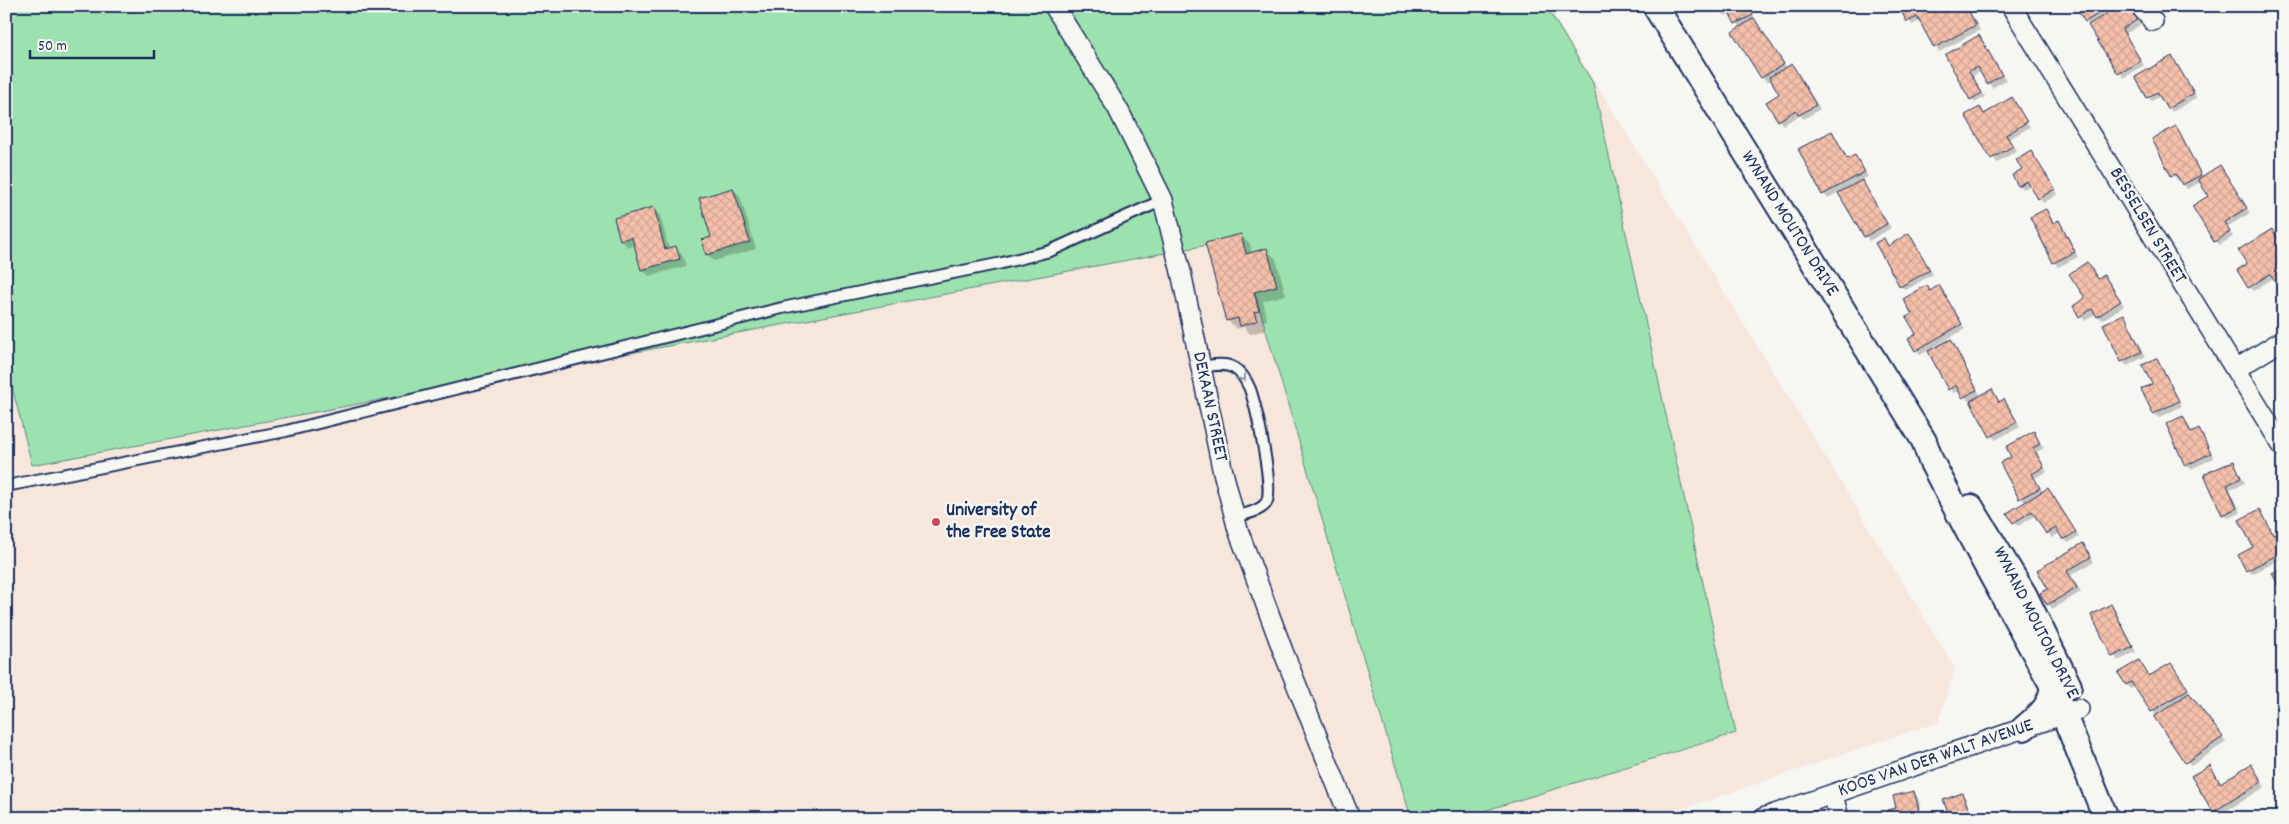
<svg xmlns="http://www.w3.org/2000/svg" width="2289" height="824" font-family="Dekko,sans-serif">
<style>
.built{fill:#f6e6dc}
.park{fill:#9ce2ae;stroke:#5c8886}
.shadow{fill:#0003}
.building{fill:url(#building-cross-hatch);stroke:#1b2f5e}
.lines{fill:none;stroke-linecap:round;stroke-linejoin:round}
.service-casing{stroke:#1b2f5e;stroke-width:14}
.minor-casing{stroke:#1b2f5e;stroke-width:22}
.tertiary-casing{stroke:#1b2f5e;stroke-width:28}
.service{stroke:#f6f6f2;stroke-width:10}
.minor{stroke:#f6f6f2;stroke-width:19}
.tertiary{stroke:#f6f6f2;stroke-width:24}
.oneway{stroke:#8892a8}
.poi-dot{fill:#d1495b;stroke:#f6f6f2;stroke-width:2}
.labels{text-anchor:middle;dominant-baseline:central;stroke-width:5;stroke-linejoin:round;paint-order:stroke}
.street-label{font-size:19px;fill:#1b2f5e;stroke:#f6f6f2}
.poi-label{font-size:19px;font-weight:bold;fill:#1b2f5e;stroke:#f6f6f2;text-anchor:start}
</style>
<defs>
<pattern id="building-cross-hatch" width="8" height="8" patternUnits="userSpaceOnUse" patternTransform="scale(1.25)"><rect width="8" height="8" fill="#f6c0a9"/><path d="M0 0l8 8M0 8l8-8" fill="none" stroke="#d2a594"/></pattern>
</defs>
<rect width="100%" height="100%" fill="#f6f6f2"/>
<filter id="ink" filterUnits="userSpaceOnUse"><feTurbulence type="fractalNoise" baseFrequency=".02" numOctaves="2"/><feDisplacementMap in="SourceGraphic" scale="10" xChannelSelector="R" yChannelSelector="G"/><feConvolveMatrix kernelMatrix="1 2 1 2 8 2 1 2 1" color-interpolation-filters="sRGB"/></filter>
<g filter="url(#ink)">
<polygon class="built" points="6,6 1548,6 1955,668 1938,722 1656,818 6,818"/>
<polygon class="park" points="6,6 1546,6 1593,83 1736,733 1461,818 1411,818 1253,287 1224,242 32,465 6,363"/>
<g class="shadow">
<polygon points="1718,6 1756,6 1752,10 1755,20 1787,68 1791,65 1796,70 1820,109 1804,119 1800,115 1783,125 1779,120 1781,95 1772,79 1767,82 1762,77 1734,32 1741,28 1731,13 1725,16"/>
<polygon points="1900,6 1939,6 1942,11 1951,6 1967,6 1980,30 1939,52 1920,21 1912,25"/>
<polygon points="2076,6 2106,6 2111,13 2133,6 2144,23 2125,34 2144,65 2124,78"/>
<polygon points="1979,37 2006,80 1992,88 1981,71 1973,76 1985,97 1975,103 1946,56"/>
<polygon points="2172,58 2197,98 2172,112 2161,96 2152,101 2148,97"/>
<polygon points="2012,99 2030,127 2009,139 2016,151 1997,163 1967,116 1979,108 1985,115"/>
<polygon points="2175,128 2203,177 2220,167 2250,213 2227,227 2233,237 2219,245 2215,241 2210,196 2201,182 2187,189 2179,178 2177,180 2154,139"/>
<polygon points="1832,132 1849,160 1855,157 1860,161 1868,177 1861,180 1891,228 1869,241 1839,192 1828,198 1823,194"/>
<polygon points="2031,152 2058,194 2043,203 2031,185 2024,189 2019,185"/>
<polygon points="733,189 740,196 756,249 714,261 707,254"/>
<polygon points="653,208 660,215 669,249 676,247 682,254 686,266 649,276 642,269 635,245 628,247 621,240"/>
<polygon points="2046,210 2055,224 2059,222 2063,226 2078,257 2058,267 2054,262"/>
<polygon points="1240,235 1250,244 1252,254 1267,250 1276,259 1286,295 1263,301 1267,320 1263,321 1265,330 1250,334 1244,327 1237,329 1227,320"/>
<polygon points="1909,235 1933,274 1906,290 1901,286 1883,240 1889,247"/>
<polygon points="2283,246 2283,287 2274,278 2253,291 2249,287 2249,264"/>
<polygon points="2087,264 2099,280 2108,281 2124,306 2102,320 2096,313 2085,321 2074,306 2087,298"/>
<polygon points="1926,287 1931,291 1939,287 1943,291 1965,329 1933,347 1934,349 1951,341 1981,396 1992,390 2001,403 2004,401 2008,405 2020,427 1995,440 1971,400 1968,401 1960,390 1953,393 1929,350 1920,355 1910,339 1918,334 1913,314"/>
<polygon points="2124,316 2146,356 2127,366 2122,361"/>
<polygon points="2157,359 2182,406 2159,418 2154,413 2153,385"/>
<polygon points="2183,417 2193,434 2199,430 2203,435 2214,458 2191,469 2186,465"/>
<polygon points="2033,433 2044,448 2037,452 2047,472 2035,478 2043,492 2048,489 2052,493 2079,537 2068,543 2059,533 2052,538 2036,515 2018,526 2014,522 2025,503 2001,464 2012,457"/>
<polygon points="2234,463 2245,483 2230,489 2241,513 2228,518 2223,514 2206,475"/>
<polygon points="2260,511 2274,535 2283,530 2283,558 2252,574 2248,570 2255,548"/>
<polygon points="2083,544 2094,562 2071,575 2081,592 2052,609 2042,593 2049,589"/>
<polygon points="2111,606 2115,610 2136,652 2118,661 2092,615"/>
<polygon points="2139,662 2150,677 2171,664 2191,693 2189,695 2226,742 2191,766 2135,686 2131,689 2127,684"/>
<polygon points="2209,766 2222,784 2251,766 2265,787 2218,816 2214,811"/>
<polygon points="1914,793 1918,797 1923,818 1890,818"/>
<polygon points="1961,794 1966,799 1973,818 1946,818 1951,816"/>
</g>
<g class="building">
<polygon points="1716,6 1748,6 1753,15 1735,24 1727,8 1720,12"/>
<polygon points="1898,6 1938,6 1941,11 1949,6 1966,6 1976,25 1934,48 1917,17 1907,22"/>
<polygon points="2075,6 2106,6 2107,8 2085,22"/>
<polygon points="2119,6 2133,6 2140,18 2122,29 2141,61 2118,74 2088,25"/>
<polygon points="1754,18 1784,64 1761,78 1732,32"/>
<polygon points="1979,35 2002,75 1987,84 1977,67 1969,71 1982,93 1970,100 1945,55"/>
<polygon points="2172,56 2194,93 2167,109 2157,92 2147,98 2135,77"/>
<polygon points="1792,64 1816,105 1799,115 1796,110 1778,121 1766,102 1779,94 1769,77"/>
<polygon points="2012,97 2027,122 2006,135 2013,146 1991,159 1965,115 1980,107 1984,114"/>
<polygon points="2176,126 2201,175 2182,185 2176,174 2171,176 2152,139"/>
<polygon points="1832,131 1847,159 1855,155 1865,172 1822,195 1798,149"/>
<polygon points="2031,151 2055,189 2038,199 2027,181 2018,186 2012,175 2022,169 2016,160"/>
<polygon points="2220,165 2247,208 2224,222 2230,232 2214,242 2192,206 2208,196 2198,179"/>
<polygon points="1862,180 1887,224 1864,237 1838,193"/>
<polygon points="733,188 750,242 706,255 702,240 711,237 699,198"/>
<polygon points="654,207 665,249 676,246 680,259 641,270 632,237 620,240 614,218"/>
<polygon points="2046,209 2053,223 2059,220 2075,252 2053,263 2030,217"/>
<polygon points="2272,229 2283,246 2283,280 2276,284 2270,274 2248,288 2237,270 2247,264 2238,250"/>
<polygon points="1909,233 1930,270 1900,287 1875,243 1884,238 1888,246"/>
<polygon points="1241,234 1246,254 1267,248 1277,286 1254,292 1259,311 1254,312 1257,321 1240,326 1238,318 1226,321 1205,243"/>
<polygon points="2087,262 2098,279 2104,275 2121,301 2097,317 2092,309 2079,317 2073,306 2085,298 2069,274"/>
<polygon points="1927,285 1930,291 1939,285 1962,324 1915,351 1908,339 1916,334 1906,317 1912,314 1903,299"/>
<polygon points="2124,314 2142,352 2121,362 2103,324"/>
<polygon points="1951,339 1977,390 1962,398 1956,385 1948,390 1928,351"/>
<polygon points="2157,358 2179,401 2153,414 2141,389 2152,384 2142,365"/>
<polygon points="1992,389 1999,402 2004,399 2017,422 1990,437 1970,401"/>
<polygon points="2183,416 2191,433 2199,429 2211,453 2185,466 2166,424"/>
<polygon points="2034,431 2040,444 2033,448 2044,467 2032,474 2040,488 2019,499 2000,463 2011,457 2006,447"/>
<polygon points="2234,461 2241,478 2227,485 2237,508 2222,515 2204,474"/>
<polygon points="2048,488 2076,532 2063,540 2056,528 2046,534 2032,511 2013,523 2007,513"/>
<polygon points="2260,509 2273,534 2283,529 2283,552 2246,571 2238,555 2253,547 2239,520"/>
<polygon points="2083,543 2091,557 2067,571 2077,588 2047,605 2040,593 2048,589 2037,570"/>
<polygon points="2283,568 2283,595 2272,573"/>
<polygon points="2111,604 2133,647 2112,657 2091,615"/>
<polygon points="2139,660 2149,676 2171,663 2188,689 2151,712 2131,682 2126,685 2118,673"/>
<polygon points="2189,693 2223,737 2185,763 2154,717"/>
<polygon points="2251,764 2262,782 2213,812 2191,776 2210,765 2220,783"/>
<polygon points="1914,791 1921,818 1889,818 1887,810 1896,808 1893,796"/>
<polygon points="1962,793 1972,818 1943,818 1949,815 1943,800"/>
</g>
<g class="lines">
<defs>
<g id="service">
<path d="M1200,367c10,-1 24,-5 34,1 7,4 13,14 16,21 6,18 25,101 16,114 -6,9 -22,11 -31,14"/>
<polyline points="6,486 286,431 782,308 1002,263 1050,251 1163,200"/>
</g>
<g id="minor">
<polyline points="1054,6 1118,109 1163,200 1181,272 1222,468 1238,530 1283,651 1350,818"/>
<polyline points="2011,6 2283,447"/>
<polyline points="2140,6 2153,21"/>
<polyline points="2236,369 2283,340"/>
<polyline points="1833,795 1839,818"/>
<polyline points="1763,818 2079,709"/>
</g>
<g id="tertiary">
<polyline points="1655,6 1924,441 1931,461 1981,556 2051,683 2106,818"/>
<polyline points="1971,507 2024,594 2069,686"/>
<path d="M2024,728c16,-14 25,-19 29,-41"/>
</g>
</defs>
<use href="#service" class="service-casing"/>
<use href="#minor" class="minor-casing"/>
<use href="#tertiary" class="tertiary-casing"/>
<use href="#service" class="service"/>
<use href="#minor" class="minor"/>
<use href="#tertiary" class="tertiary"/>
</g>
<defs><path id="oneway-chevron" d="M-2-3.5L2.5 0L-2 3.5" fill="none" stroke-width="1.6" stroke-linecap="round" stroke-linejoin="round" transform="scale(1.25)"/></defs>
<use class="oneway" href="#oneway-chevron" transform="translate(1243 378) rotate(54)"/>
</g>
<circle class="poi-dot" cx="936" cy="522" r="5"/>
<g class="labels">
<g class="street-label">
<text transform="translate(1789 224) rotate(58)">WYNAND MOUTON DRIVE</text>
<text transform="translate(2147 226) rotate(59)">BESSELSEN STREET</text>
<text transform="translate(1209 407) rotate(78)">DEKAAN STREET</text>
<text transform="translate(2035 623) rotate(63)">WYNAND MOUTON DRIVE</text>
<text transform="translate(1936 759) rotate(-19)">KOOS VAN DER WALT AVENUE</text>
</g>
<g class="poi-label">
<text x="946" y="511">University of<tspan x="946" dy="22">the Free State</tspan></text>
</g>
</g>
<rect width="2289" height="824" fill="none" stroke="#f6f6f2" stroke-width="25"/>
<rect x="12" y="12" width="2264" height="799" fill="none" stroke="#1b2f5e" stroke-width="2" filter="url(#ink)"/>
<path d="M30 50v8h124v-8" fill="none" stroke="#1b2f5e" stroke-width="2.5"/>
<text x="38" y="50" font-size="15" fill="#1b2f5e" stroke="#f6f6f2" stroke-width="4" paint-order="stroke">50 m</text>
</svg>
